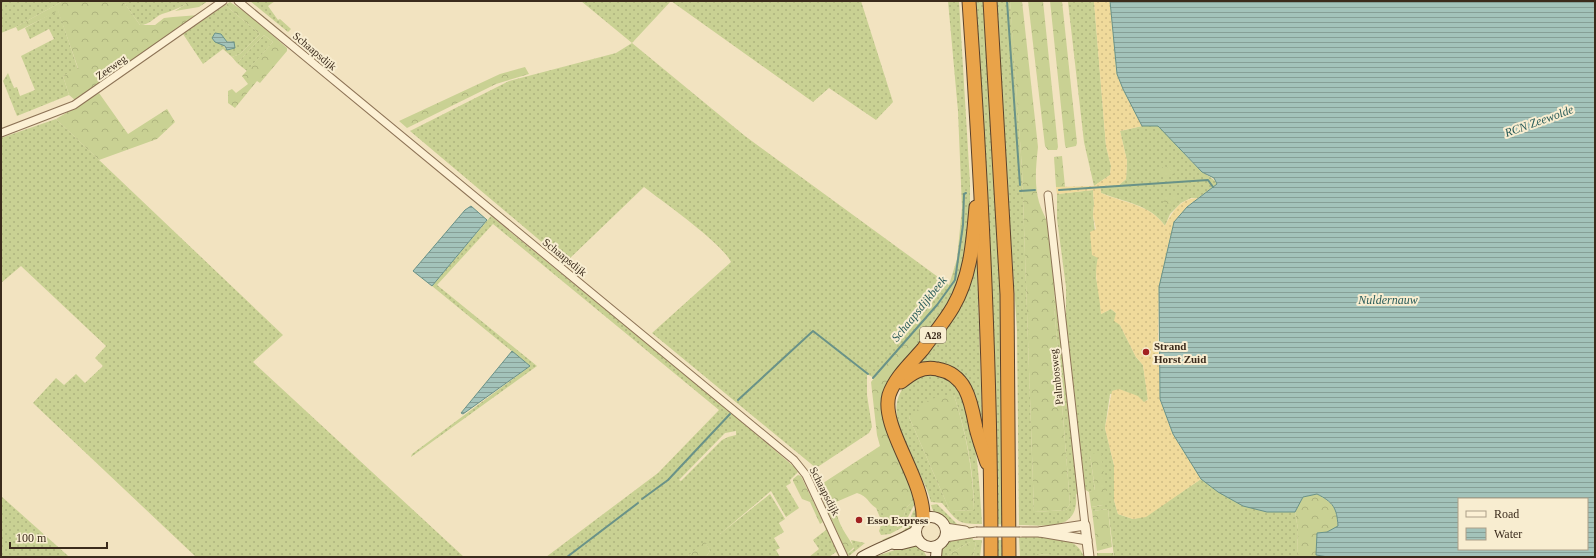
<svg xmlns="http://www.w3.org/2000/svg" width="1596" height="558" font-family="'Times New Roman',serif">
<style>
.grass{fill:url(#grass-dots);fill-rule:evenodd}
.forest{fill:url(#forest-crowns)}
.sand{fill:url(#sand-dots)}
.water{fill:url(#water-rules);stroke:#699288;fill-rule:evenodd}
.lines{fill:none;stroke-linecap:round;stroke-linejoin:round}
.stream{stroke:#699288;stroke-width:2}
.minor-casing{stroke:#8d7356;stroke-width:9}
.tertiary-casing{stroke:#8d7356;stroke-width:11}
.secondary-casing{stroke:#6e543a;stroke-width:12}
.motorway-casing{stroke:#5a412b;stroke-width:15}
.minor{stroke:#fcf0d4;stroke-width:7}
.tertiary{stroke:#fcf0d4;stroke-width:9}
.secondary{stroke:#fcf0d4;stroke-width:10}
.motorway{stroke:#e9a349;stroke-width:13}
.tertiary-bridge-casing{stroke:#8d7356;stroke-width:11;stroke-linecap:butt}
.tertiary-bridge{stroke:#fcf0d4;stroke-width:9}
.poi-dot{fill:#a12121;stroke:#f8edd0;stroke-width:1.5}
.labels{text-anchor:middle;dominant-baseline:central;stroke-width:4;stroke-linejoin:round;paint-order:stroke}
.shield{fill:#f8edd0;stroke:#746552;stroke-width:1}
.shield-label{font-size:10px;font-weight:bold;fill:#3b2b1c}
.street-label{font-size:11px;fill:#3b2b1c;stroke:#f8edd0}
.poi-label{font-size:11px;font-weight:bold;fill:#3b2b1c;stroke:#f8edd0;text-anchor:start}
.water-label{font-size:12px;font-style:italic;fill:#2a5c59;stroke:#f8edd0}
</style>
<defs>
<pattern id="grass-dots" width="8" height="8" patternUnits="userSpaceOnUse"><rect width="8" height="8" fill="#c9d193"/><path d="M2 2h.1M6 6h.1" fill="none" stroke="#aeb47e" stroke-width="1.8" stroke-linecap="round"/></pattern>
<pattern id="forest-crowns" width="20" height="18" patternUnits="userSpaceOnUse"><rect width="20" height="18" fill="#c9d193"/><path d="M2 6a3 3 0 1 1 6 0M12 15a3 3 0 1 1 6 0" fill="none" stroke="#aeb47e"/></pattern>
<pattern id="sand-dots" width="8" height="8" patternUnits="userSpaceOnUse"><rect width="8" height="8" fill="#f0da9b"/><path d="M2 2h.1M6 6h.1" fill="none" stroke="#cfbb85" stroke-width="1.8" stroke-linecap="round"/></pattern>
<pattern id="water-rules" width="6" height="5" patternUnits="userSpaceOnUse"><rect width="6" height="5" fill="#a3c3ba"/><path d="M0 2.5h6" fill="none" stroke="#869f96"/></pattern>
</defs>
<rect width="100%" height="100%" fill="#f2e3c0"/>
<g class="grass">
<polygon points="1,1 63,1 16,27 1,33"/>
<path d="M123,1h61l2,3c-8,5 -15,7 -24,10 -9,4 -12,11 -22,11z"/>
<polygon points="250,1 275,1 268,6 278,20 280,19 291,29 288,32"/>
<path d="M581,1h280l32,101 -17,18 -47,-32 -16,14 -142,-101 -39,42 113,93 204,149 8,-26 5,-51 -4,-97 -10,-110h11l11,182v38l-4,43 -12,31 -36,52 -10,-8 -34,39 -7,-4v21l5,32 -3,6 -53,35 -164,-135 79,-71c-9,-19 -68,-60 -87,-75l-77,74 -11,-7 -146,-123 99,-50 107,-28 16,-10z"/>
<polygon points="971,1 983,1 997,189 1003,360 1005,525 996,524"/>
<path d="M995,1h15l2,24 10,144 12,343 32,-2 4,-6 -16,-199 1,-21 23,208 -2,3c3,37 -30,30 -57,30l-2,-195z"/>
<polygon points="1077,1 1094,1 1106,146 1111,166 1110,175 1094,186 1084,142 1068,2"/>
<path d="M225,5l35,29 -20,20 -8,3 -9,-8 -20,15 -20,-30zM222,35l4,6h6l-6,8 -3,-4 -10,-5z"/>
<polygon points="58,10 78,69 63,76 69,95 17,116 3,81 8,73 14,88 17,87 20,96 35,90 21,56 54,39 49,29 30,39 25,28"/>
<polygon points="264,35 273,42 247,71 237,63"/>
<polygon points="56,119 283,335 253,362 464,557 196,557 33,403 56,378 64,385 76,374 85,383 103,366 95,358 106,346 21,266 1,283 1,138"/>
<path d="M1142,126h16c15,14 28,31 43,45 6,5 12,6 16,13l-19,14h-7l-10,5 -11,11 -5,12c-15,-22 -42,-24 -64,-33l-1,-7 19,-1 7,-6 1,-18 -7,-30z"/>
<path d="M1093,190l1,14 -1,11 5,43 -2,20 4,18 1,18 10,-5 5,4 4,12 16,32 7,8 5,34 -4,4c-10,-12 -20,-9 -34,-9l-5,34 9,37v35l4,14 15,5 13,-3 55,-37 17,13 49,20h28l3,17 -1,28h-183l-6,-48 -16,2 -1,-4 12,-2 -13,-51 5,37 -6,1 -5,-3 -18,-161v-41l-9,-68v-25z"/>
<path d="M491,216l238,195 70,60 -9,9 1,3 -5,3 13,22 -13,9 -15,-26 -51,43 50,-40 15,25 -6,4 5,9 -10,6 6,10 -4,2 4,7h-74l4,-6 -5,-9 -18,15h-141l112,-84 61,-63 -226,-186 -56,61 100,81 -126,91 1,-3 118,-88 -98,-80zM736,431v4l-8,2 -6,3 -41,41 -2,-1 46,-47z"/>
<polygon points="976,235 983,448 953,372 905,374 949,318"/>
<path d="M921,374c11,1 21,0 30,6 26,20 29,113 31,144 -25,0 -24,-2 -40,-21l-11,-1c-8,-33 -52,-84 -27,-115 4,-6 12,-9 17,-13zM954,395c12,38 20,75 20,115l-24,1 -41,-94z"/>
<polygon points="1,496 66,554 69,557 1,557"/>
<polygon points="918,497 903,527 890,534 881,535 879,531 882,522 876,508 888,516 893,526 898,527 902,523 906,508"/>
<path d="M937,504l20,20 18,4c-17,0 -39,-4 -44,-23z"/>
<path d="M917,507l3,11 -7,10 -28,13 -3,-1c6,-4 17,-4 23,-11 6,-6 5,-17 12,-22z"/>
<polygon points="824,525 825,525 841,557 839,557 836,552 829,557 809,557 819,549 813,540 826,530"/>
<path d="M972,536l1,4h9l-2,17h-7l3,-15h-6l-21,12 -1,3h-10c6,-20 16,-18 34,-21z"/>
<path d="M1019,537c21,-1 57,-4 65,20l-47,-3 -1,3h-16z"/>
<polygon points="851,540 865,543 849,556 847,554 854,549"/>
<rect x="997" y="540" width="8" height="17"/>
<polygon points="913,544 922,548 927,557 874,557"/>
</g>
<g class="forest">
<polygon points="63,1 123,1 140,25 155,25 164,18 173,17 199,15 75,100 69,95 63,76 78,68 58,11 18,31 16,27"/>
<polygon points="184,1 208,1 199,7 175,11 186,4"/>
<path d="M1010,1h12l16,146c-2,19 -4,37 1,55 2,7 6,14 8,20 7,23 8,59 7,83l16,199 -4,6 -32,2 -12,-343z"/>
<polygon points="1028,1 1043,1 1058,147 1057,150 1048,150 1045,146"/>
<polygon points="1050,1 1062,1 1077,143 1076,146 1066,148 1065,145"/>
<polygon points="230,2 251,16 287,48 287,51 260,83 257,81 235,108 228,103 228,91 232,89 236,93 248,84 242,76 273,42 264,35 237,63 232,57 240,54 260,34 225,5"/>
<polygon points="525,67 529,74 496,84 407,128 399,121 500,74"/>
<polygon points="99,93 128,134 167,109 175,122 157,139 99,160 56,119"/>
<polygon points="1062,156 1065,187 1056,187 1054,157"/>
<polygon points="1164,166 1172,170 1174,175 1160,176 1158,171"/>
<polygon points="1163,195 1176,195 1176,200 1174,203 1166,204 1159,197"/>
<path d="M908,338l10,9 -34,48 34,102 -12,11 -4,15 -6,4 -3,-1c-5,-9 -9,-12 -17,-18 -9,-6 -7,-11 -19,-15l-21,9c-2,17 10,32 18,45l-7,7 -30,-67 63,-41 -3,-11 -6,-53z"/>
<path d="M954,395c12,38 19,75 20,115l-24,1 -41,-94 21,-18z"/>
<polygon points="1101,452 1108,504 1091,507 1089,492 1095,490 1090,454"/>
<polygon points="798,475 801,476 823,522 820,524 810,502 802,499 793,481 793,479"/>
<path d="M1317,494c16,9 20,14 21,33l-11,5 -10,1 -1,22 12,2h-31l1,-28 -3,-17 8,-15z"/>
<polygon points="1108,509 1112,547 1097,551 1092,511"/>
<polygon points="705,541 710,551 706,557 687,557"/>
<polygon points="970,542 976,542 973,557 948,557 949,554"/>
<polygon points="1097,553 1113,553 1114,557 1097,557"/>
<polygon points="1036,554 1075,556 1075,557 1036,557"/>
</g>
<path class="sand" d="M1094,1h16l7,73 6,15 19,37 -22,5 7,30 -1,18 -7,6 -19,1 1,7c22,10 49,11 64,33 7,-14 16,-28 33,-28l-11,9 -28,80 -1,56 2,57 13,34 28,45 -55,38 -13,2 -15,-5 -4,-14v-35l-9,-37 7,-37 7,-2 19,7 6,6 4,-2 -5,-35 -7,-8 -16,-32 -6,-4 2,-8 -5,-4 -10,5c-1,-19 -8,-38 -3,-56l-6,-3 -2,-23 6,-3 -3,-14 1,-11 -1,-14 -36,4 -1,-7 38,-1 16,-11 1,-9 -5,-20z"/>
<g class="water">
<path d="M1110,1h485v556h-267l-12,-2 1,-22 10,-1 11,-6c-1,-18 -5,-24 -21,-32l-14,3 -8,15h-28l-24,-6 -25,-14 -17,-13 -28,-45 -13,-35 -1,-112 15,-65 13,-15 30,-23 -3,-6 -12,-6 -44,-46h-16l-19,-37 -6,-15zM1459,499h128v50h-128z"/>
<polygon points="215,33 221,34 227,42 234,42 235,48 227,50 225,46 215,42 212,38"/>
<polygon points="471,206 487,220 432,286 413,271 465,210"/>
<polygon points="512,351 530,366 463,414 461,413"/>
</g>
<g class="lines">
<g class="stream">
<polyline points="1007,1 1020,185"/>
<polyline points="1059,190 1208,180 1213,187"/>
<polyline points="1020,191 1035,190"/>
<polyline points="873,378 937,305 955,280 963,225 964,194 966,193"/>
<polyline points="738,400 813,331 868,374"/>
<polyline points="642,499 668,480 730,414"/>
<polyline points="567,557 638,503"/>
</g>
<defs>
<g id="minor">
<polyline points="238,1 794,460 806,475 844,557"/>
<polyline points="1,133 74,105 223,1"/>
<polyline points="1048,195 1085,525"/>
</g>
<g id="tertiary">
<polyline points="945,528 965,531"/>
<polyline points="1020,532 1039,532 1085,525 1089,557"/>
<polyline points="1040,532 1087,540"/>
<polyline points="945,537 976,532"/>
</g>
<g id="secondary">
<circle cx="931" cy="532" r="15"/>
<polyline points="894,544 902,544 918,540"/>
<path d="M862,557c18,-10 37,-16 54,-26"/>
<polyline points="936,557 937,546"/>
</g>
<g id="motorway">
<path d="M969,1c13,185 22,370 22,556"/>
<polyline points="990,1 1007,294 1009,557"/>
<path d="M901,382c11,-9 21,-16 36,-13 30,5 34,33 39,59 3,12 7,23 11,35"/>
<path d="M923,519c2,-39 -43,-92 -34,-124 6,-18 22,-32 34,-46 10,-14 22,-28 30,-42 18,-31 20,-66 23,-100"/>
</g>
</defs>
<use href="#minor" class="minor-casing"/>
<use href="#tertiary" class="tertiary-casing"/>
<use href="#secondary" class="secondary-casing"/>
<use href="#motorway" class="motorway-casing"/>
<use href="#minor" class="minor"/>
<use href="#tertiary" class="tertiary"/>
<use href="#secondary" class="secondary"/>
<use href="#motorway" class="motorway"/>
<defs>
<polyline id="tertiary-bridge" points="976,532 1020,532"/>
</defs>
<use href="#tertiary-bridge" class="tertiary-bridge-casing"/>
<use href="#tertiary-bridge" class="tertiary-bridge"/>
</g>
<g class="poi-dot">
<circle cx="1146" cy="352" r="4"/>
<circle cx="859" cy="520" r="4"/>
</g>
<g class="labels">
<rect class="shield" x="920" y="327" width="26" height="16" rx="3"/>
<g class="shield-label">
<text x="933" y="335">A28</text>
</g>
<g class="street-label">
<text transform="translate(315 51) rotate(40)">Schaapsdijk</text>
<text transform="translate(111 67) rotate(-35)">Zeeweg</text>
<text transform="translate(565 257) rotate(39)">Schaapsdijk</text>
<text transform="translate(1056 377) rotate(-96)">Palmbosweg</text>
<text transform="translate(825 491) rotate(63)">Schaapsdijk</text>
</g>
<g class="poi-label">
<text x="1154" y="346">Strand<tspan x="1154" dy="13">Horst Zuid</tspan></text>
<text x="867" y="520">Esso Express</text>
</g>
<g class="water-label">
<text transform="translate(1539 121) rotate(-20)">RCN Zeewolde</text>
<text x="1388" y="300">Nuldernauw</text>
<text transform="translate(919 309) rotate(-51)">Schaapsdijkbeek</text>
</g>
</g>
<rect width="1596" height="558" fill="none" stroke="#3b2b1c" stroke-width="4"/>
<rect x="1458" y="498" width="130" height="52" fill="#f8edd0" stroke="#ac9f88"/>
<rect x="1466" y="511" width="20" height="6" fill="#fcf0d4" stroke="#ac9f88"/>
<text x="1494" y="518" font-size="12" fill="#3b2b1c">Road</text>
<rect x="1466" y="528" width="20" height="12" fill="url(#water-rules)" stroke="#ac9f88"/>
<text x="1494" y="538" font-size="12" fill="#3b2b1c">Water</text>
<path d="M10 542v6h97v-6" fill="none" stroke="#3b2b1c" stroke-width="2"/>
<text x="16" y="542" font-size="12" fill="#3b2b1c" stroke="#f8edd0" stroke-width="3" paint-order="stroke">100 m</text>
</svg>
